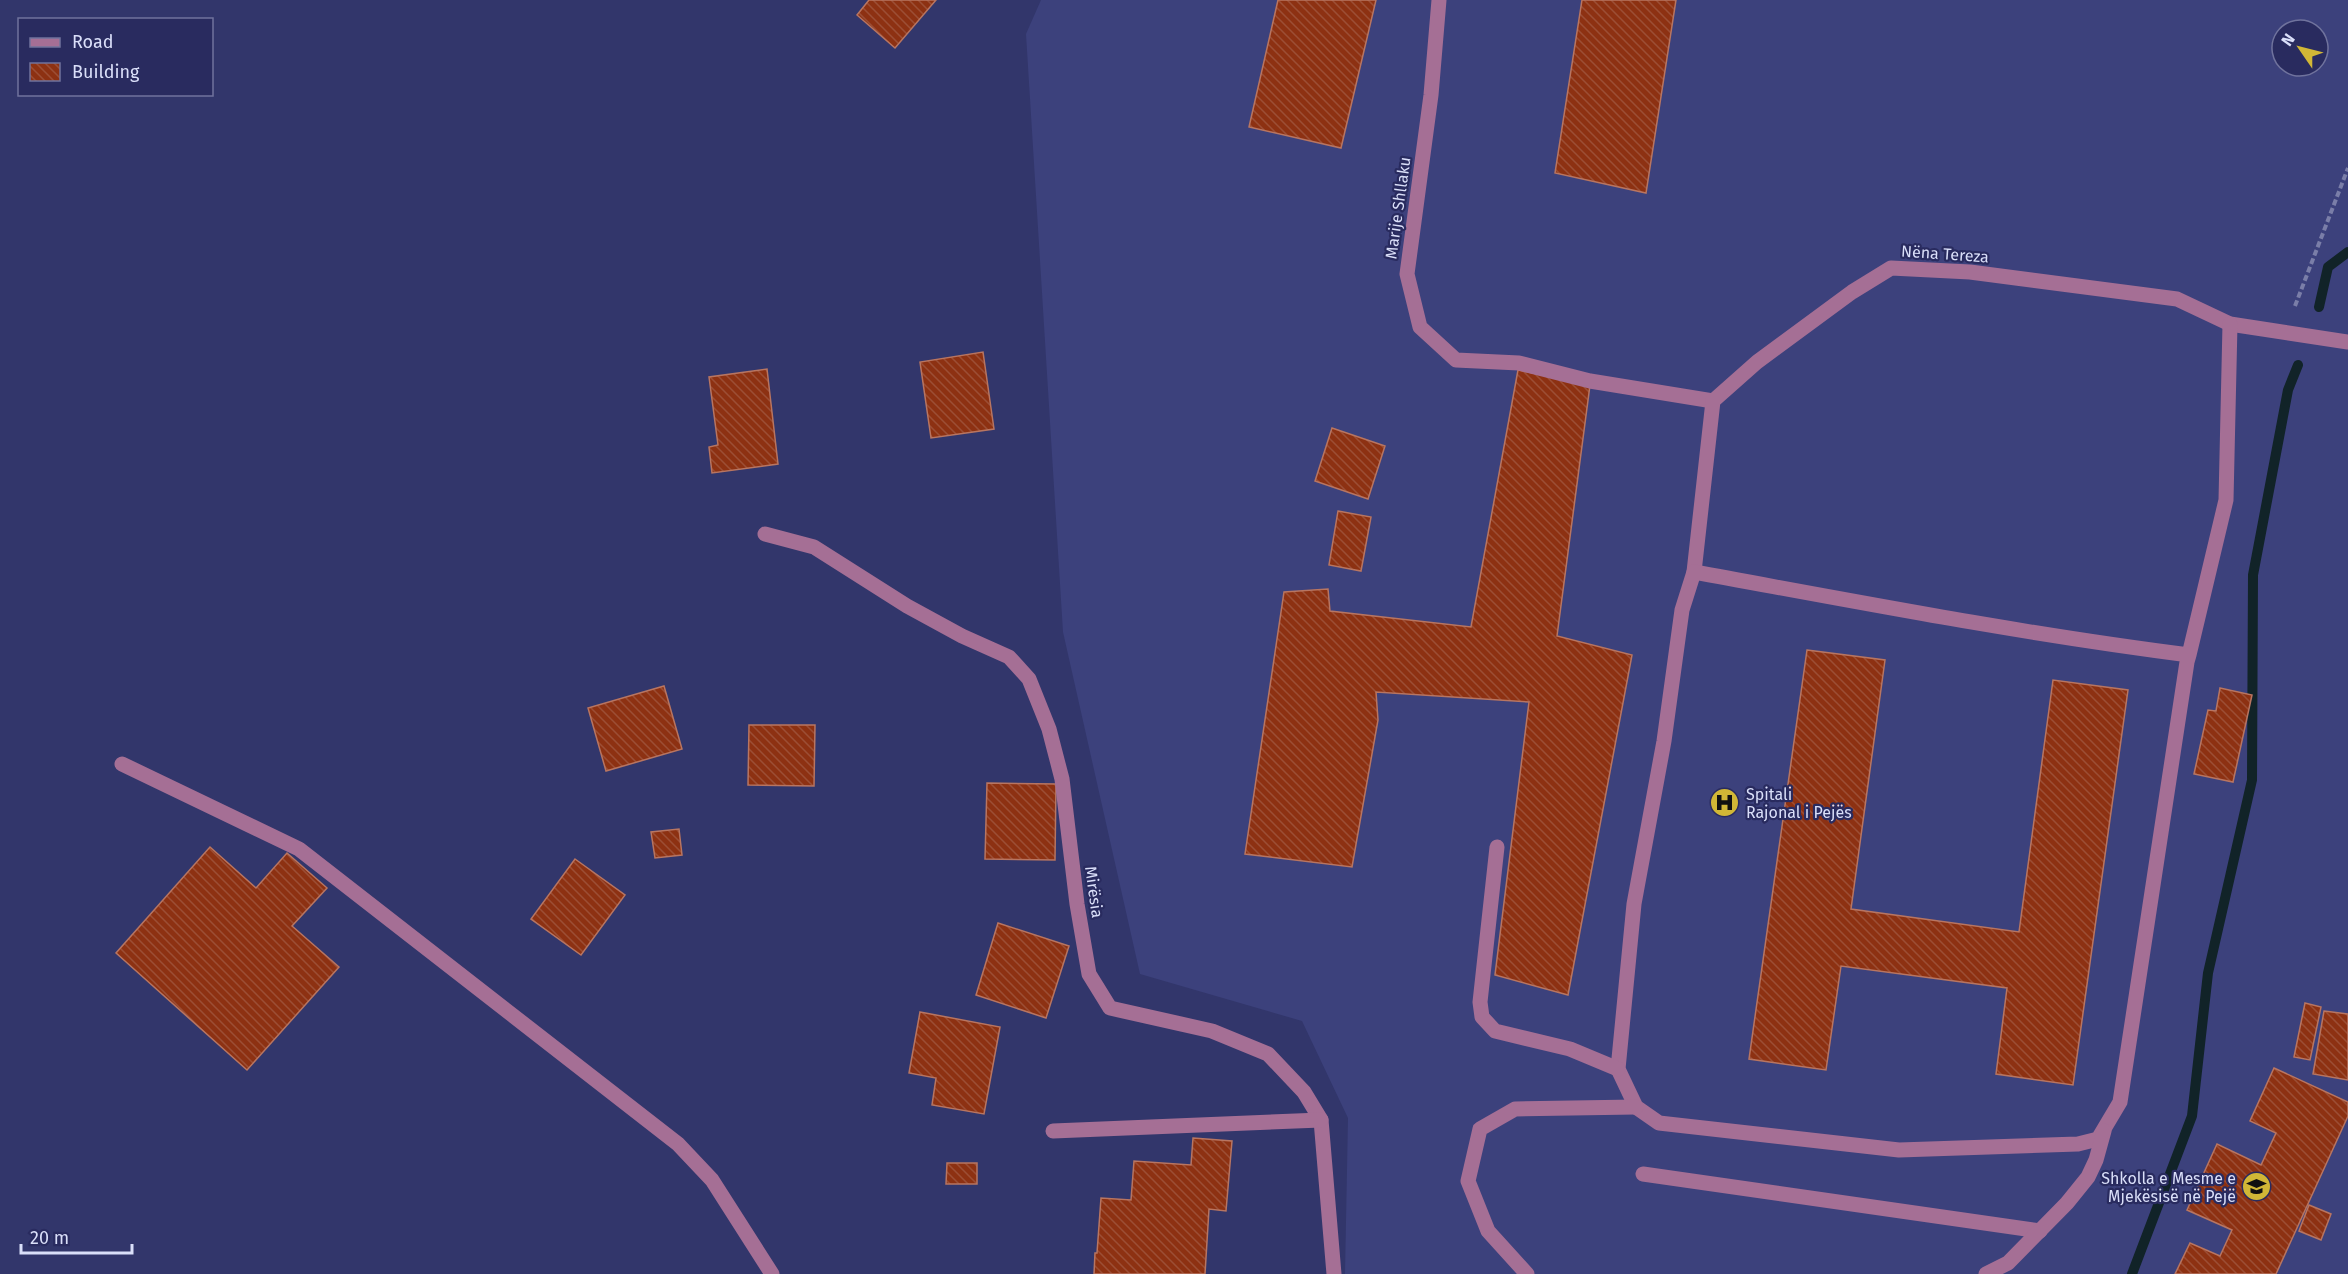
<svg xmlns="http://www.w3.org/2000/svg" width="2348" height="1274" font-family="'Fira Sans',sans-serif">
<style>
.built{fill:#3c417c;fill-rule:evenodd}
.lines{fill:none;stroke-linecap:round;stroke-linejoin:round}
.stream{stroke:#112328;stroke-width:10}
.building{fill:url(#building-back-hatch);stroke:#b87561;stroke-width:1.5}
.path{stroke:#7a7ea8;stroke-width:4;stroke-dasharray:6 3;stroke-linecap:butt}
.minor{stroke:#a56f95;stroke-width:15}
.labels{text-anchor:middle;dominant-baseline:central;stroke-width:4.5;stroke-linejoin:round;paint-order:stroke}
.street-label{font-size:16px;fill:#dadff9;stroke:#292b5f}
.poi-label{font-size:16px;fill:#dadff9;stroke:#292b5f;text-anchor:start}
</style>
<defs>
<pattern id="building-back-hatch" width="6" height="6" patternUnits="userSpaceOnUse" patternTransform="scale(1.5)"><rect width="6" height="6" fill="#8d3112"/><path d="M-1 5l2 2M0 0l6 6M5-1l2 2" fill="none" stroke="#9c4e35"/></pattern>
</defs>
<rect width="100%" height="100%" fill="#32366b"/>
<path class="built" d="M1041,0h1307v1274h-1003l3,-156 -46,-97 -162,-47 -77,-342 -37,-598zM2282,30h36v36h-36z"/>
<g class="lines">
<g class="stream">
<polyline points="2319,307 2328,267 2348,252"/>
<polyline points="2132,1274 2192,1116 2208,973 2252,780 2253,575 2288,390 2298,365"/>
</g>
</g>
<g class="building">
<polygon points="869,0 936,0 895,48 857,15"/>
<polygon points="1278,0 1376,0 1341,148 1249,127"/>
<polygon points="1582,0 1676,0 1646,193 1555,173"/>
<polygon points="983,352 994,429 931,438 920,362"/>
<polygon points="767,369 778,464 712,473 709,447 718,445 709,377"/>
<polygon points="1518,370 1590,385 1557,636 1632,655 1568,995 1495,975 1529,702 1376,692 1378,720 1352,867 1245,854 1284,592 1328,589 1330,611 1471,627"/>
<polygon points="1332,428 1385,446 1368,499 1315,481"/>
<polygon points="1338,511 1371,517 1361,571 1329,565"/>
<polygon points="1807,650 1885,660 1851,909 2019,932 2053,680 2128,690 2073,1085 1996,1074 2007,988 1841,966 1826,1070 1749,1059"/>
<polygon points="664,686 682,749 606,771 588,708"/>
<polygon points="2220,688 2252,695 2233,782 2194,774 2208,710 2216,711"/>
<polygon points="749,725 815,725 814,786 748,785"/>
<polygon points="987,783 1056,784 1055,860 985,859"/>
<polygon points="679,829 682,855 655,858 651,832"/>
<polygon points="210,847 256,888 287,853 327,888 292,926 339,967 247,1070 116,953"/>
<polygon points="575,859 625,895 581,955 531,919"/>
<polygon points="998,923 1069,946 1046,1018 976,995"/>
<polygon points="2305,1003 2321,1007 2310,1060 2294,1057"/>
<polygon points="2324,1011 2348,1014 2348,1080 2313,1074"/>
<polygon points="920,1012 1000,1027 984,1114 932,1105 936,1078 909,1073"/>
<polygon points="2274,1068 2348,1102 2348,1116 2276,1274 2175,1274 2190,1243 2220,1256 2232,1230 2187,1210 2217,1144 2261,1165 2276,1133 2250,1121"/>
<polygon points="1193,1138 1232,1141 1226,1211 1209,1209 1205,1274 1094,1274 1095,1253 1097,1253 1101,1198 1131,1200 1134,1161 1191,1165"/>
<polygon points="947,1163 977,1163 977,1184 946,1184"/>
<polygon points="2309,1205 2331,1214 2321,1240 2299,1231"/>
</g>
<g class="lines">
<polyline class="path" points="2295,306 2348,168"/>
<g class="minor">
<polyline points="1439,0 1431,95 1407,274 1420,327 1456,360 1519,363 1590,381 1713,401"/>
<polyline points="765,534 814,547 907,606 962,636 1009,657 1029,679 1049,729 1062,779 1077,904 1089,974 1110,1008 1212,1031 1268,1054 1304,1092 1321,1120 1334,1274"/>
<polyline points="1694,572 1713,401 1757,362 1852,292 1891,268 1970,272 2177,299 2230,324 2348,342"/>
<path d="M2189,655c-166,-21 -330,-53 -495,-83l-12,38 -18,131 -30,163 -16,165 18,38 23,16 240,27 179,-6 20,-5 22,-37 67,-440 2,-7 37,-155 4,-176"/>
<polyline points="122,764 299,849 678,1144 712,1180 772,1274"/>
<polyline points="1497,847 1480,1002 1482,1017 1495,1031 1570,1049 1618,1069"/>
<polyline points="1053,1131 1321,1120"/>
<polyline points="1643,1174 2040,1231"/>
<polyline points="1527,1274 1488,1231 1468,1181 1480,1129 1515,1109 1636,1107"/>
<polyline points="1986,1274 2008,1263 2067,1203 2088,1177 2096,1160 2104,1131"/>
</g>
</g>
<defs>
<symbol id="hospital-disc" viewBox="-11 -11 22 22"><circle r="9.5" fill="#d1b736" stroke="#292b5f"/><path d="M-5-5h3v3.5h4V-5h3V5h-3V1.5h-4V5h-3Z" fill="#111"/></symbol>
<symbol id="school-disc" viewBox="-11 -11 22 22"><circle r="9.5" fill="#d1b736" stroke="#292b5f"/><path d="M0-5L7-2L0 1L-7-2ZM-4 1L0 2.5L4 1V4Q0 6-4 4Z" fill="#111"/></symbol>
</defs>
<g fill-rule="evenodd">
<use href="#hospital-disc" x="1708" y="786" width="33" height="33"/>
<use href="#school-disc" x="2240" y="1170" width="33" height="33"/>
</g>
<g class="labels">
<g class="street-label">
<text transform="translate(1398 208) rotate(-82)">Marije Shllaku</text>
<text transform="translate(1945 254) rotate(4)">Nëna Tereza</text>
<text transform="translate(1094 892) rotate(82)">Mirësia</text>
</g>
<g class="poi-label">
<text x="1746" y="794">Spitali<tspan x="1746" dy="18">Rajonal i Pejës</tspan></text>
<text x="2236" y="1178" text-anchor="end">Shkolla e Mesme e<tspan x="2236" dy="18">Mjekësisë në Pejë</tspan></text>
</g>
</g>
<rect x="18" y="18" width="195" height="78" fill="#292b5f" stroke="#70739d" stroke-width="1.5"/>
<rect x="30" y="38" width="30" height="9" fill="#a56f95" stroke="#70739d" stroke-width="1.5"/>
<text x="72" y="48" font-size="18" fill="#dadff9">Road</text>
<rect x="30" y="63" width="30" height="18" fill="url(#building-back-hatch)" stroke="#70739d" stroke-width="1.5"/>
<text x="72" y="78" font-size="18" fill="#dadff9">Building</text>
<g transform="translate(2300 48) rotate(305)"><circle r="28" fill="#292b5f" stroke="#70739d" stroke-width="1.5"/>
<path d="M0-4.5L10 22L0 15L-10 22Z" fill="#d1b736"/>
<text y="-9" font-size="16" font-weight="bold" text-anchor="middle" fill="#dadff9">N</text>
</g>
<path d="M21 1244v9h111v-9" fill="none" stroke="#dadff9" stroke-width="3"/>
<text x="30" y="1244" font-size="18" fill="#dadff9" stroke="#292b5f" stroke-width="4.5" paint-order="stroke">20 m</text>
</svg>
